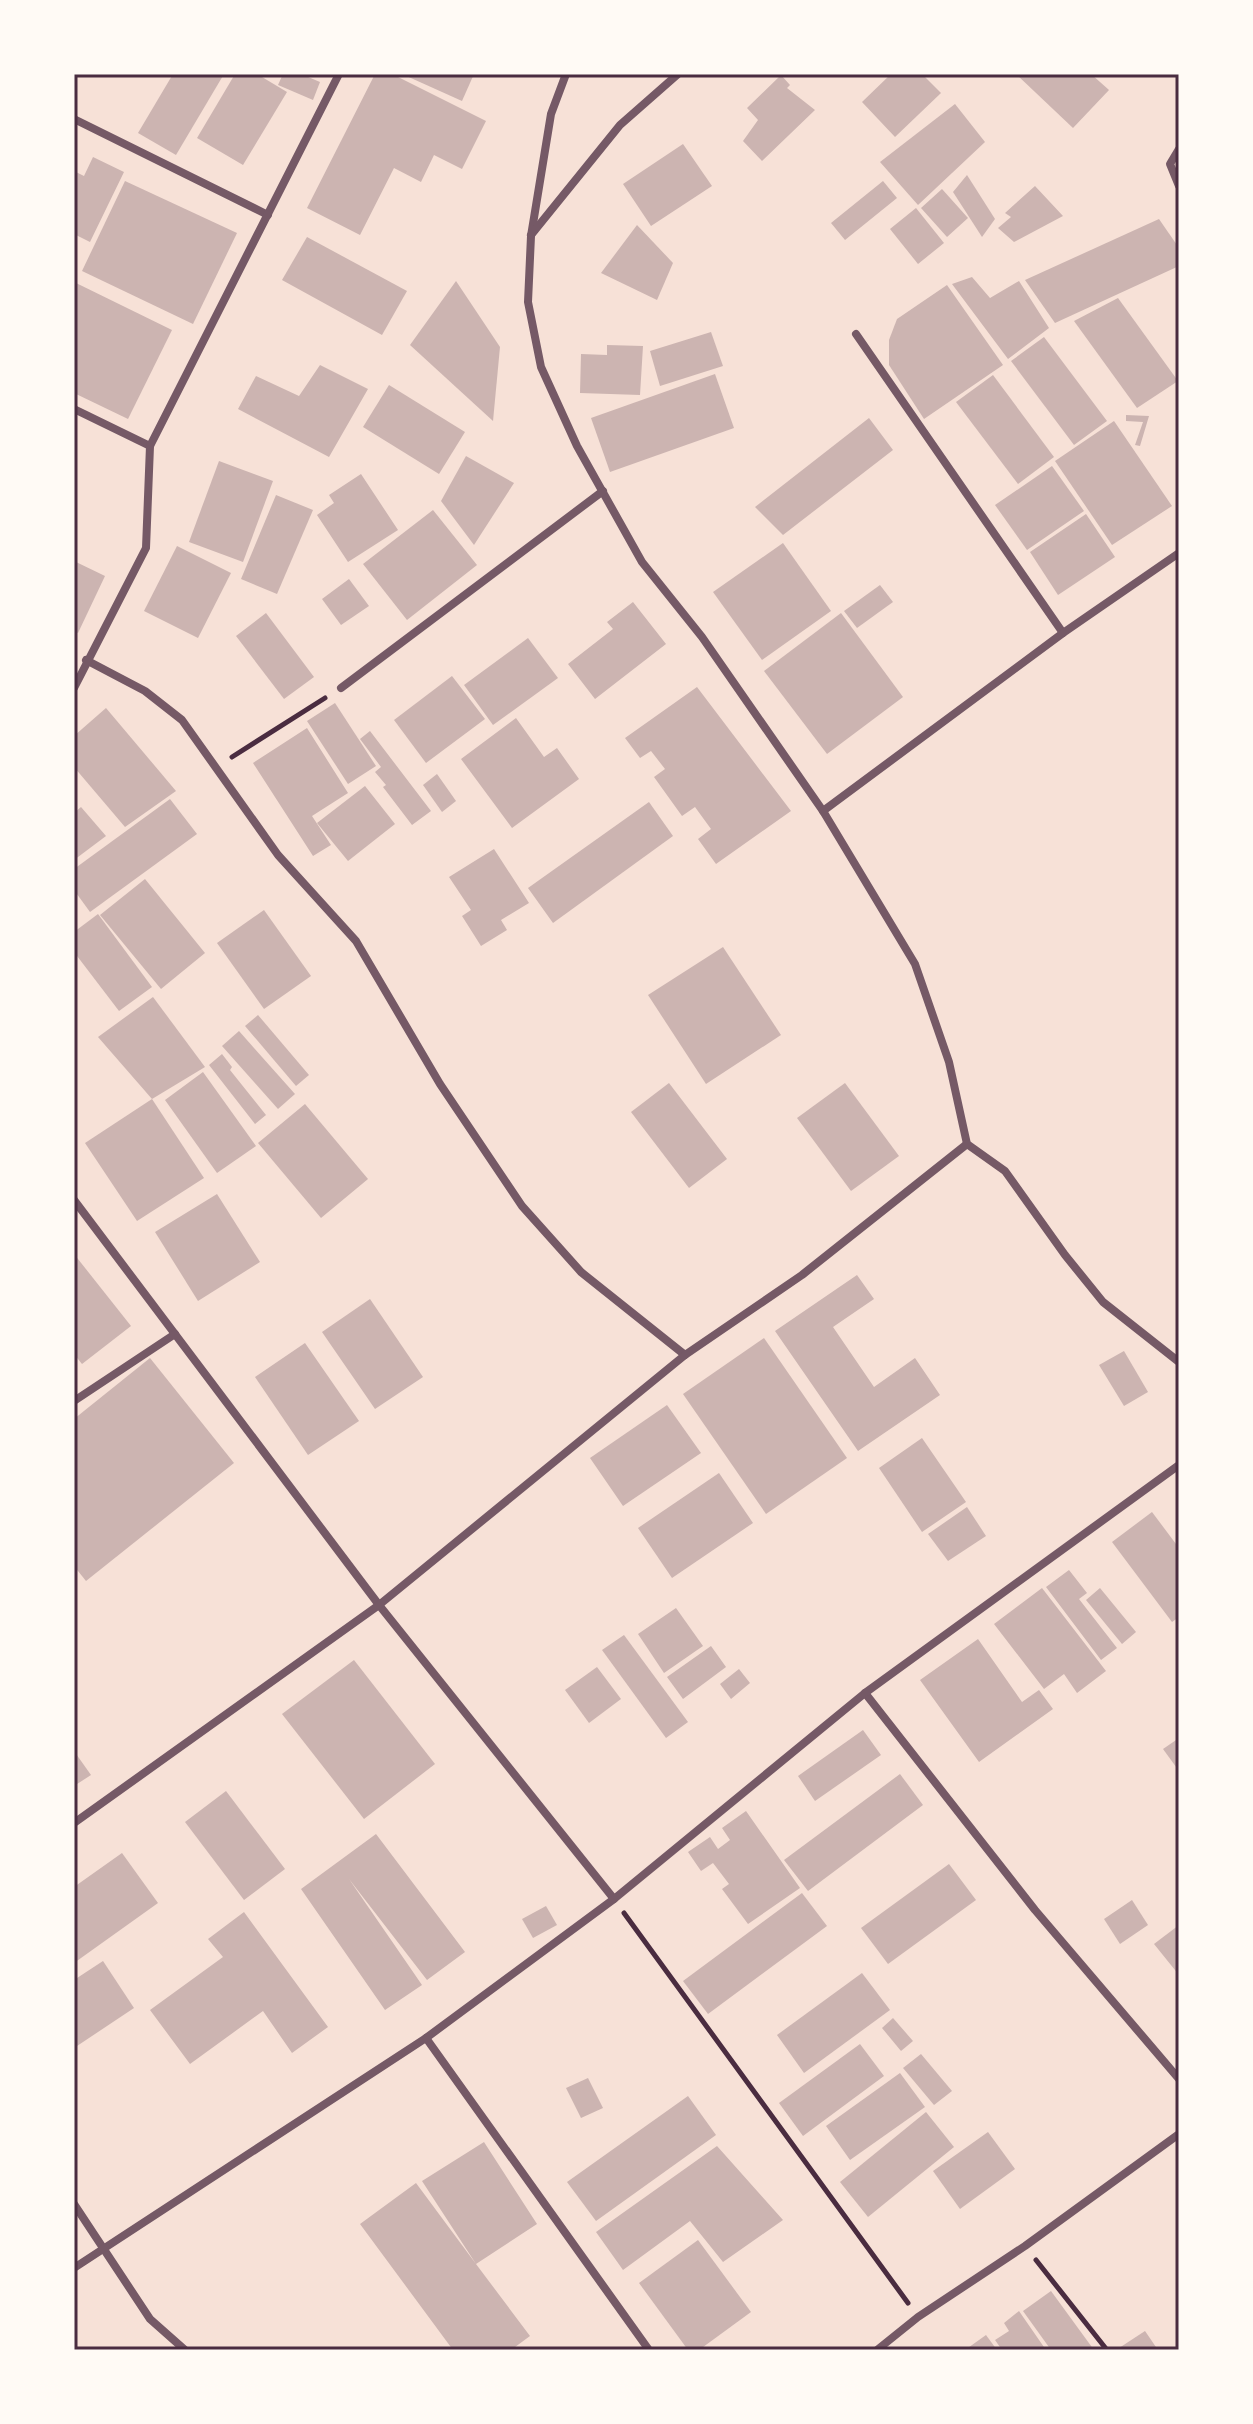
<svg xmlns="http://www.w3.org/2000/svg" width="1253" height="2424" font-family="Spectral,serif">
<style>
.building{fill:#ccb4b1}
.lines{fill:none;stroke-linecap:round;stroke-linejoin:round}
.path{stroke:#4a2c40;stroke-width:5}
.minor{stroke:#755966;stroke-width:8}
.neatline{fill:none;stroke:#4a2c40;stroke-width:3}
</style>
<rect width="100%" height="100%" fill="#f7e1d7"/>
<g class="building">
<polygon points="173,74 224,74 176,155 138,133"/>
<polygon points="235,74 257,74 287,92 243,165 197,138"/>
<polygon points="283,74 301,74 320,82 313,100 278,85"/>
<polygon points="375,74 392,74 486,121 462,169 434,155 421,182 394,168 360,235 307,208"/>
<polygon points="402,74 474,74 462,101"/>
<polygon points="891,74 922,74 941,93 895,137 862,102"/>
<polygon points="1016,74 1091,74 1109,90 1073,128"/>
<polygon points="781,75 790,85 787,88 815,110 762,161 743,141 758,120 747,108"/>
<polygon points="955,104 985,142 918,205 880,162"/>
<polygon points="683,144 712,186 651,226 623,184"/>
<polygon points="93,157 124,172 90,242 74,234 74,171 84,176"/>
<polygon points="967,175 995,219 982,237 953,192"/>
<polygon points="125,181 237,233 193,324 82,271"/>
<polygon points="883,181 897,198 845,240 831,223"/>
<polygon points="1035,186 1063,216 1014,242 998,228 1011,217 1005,213"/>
<polygon points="942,189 968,218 947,237 921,208"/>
<polygon points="916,208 944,243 918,264 890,229"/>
<polygon points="1159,219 1179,248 1179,266 1055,323 1025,280"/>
<polygon points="637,225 673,263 657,300 601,273"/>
<polygon points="307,237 407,291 382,335 282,280"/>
<polygon points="972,277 990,298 1019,281 1049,328 1008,359 952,284"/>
<polygon points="456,281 500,347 493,421 410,345"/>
<polygon points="74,282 172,330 128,419 74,393"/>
<polygon points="947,285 1003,365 924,419 889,365 889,340 897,319"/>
<polygon points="1118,298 1178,381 1137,408 1074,321"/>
<polygon points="711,332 723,366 660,386 650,351"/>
<polygon points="1044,337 1107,421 1074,445 1011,361"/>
<polygon points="607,345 643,346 640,395 580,393 581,354 607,355"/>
<polygon points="320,365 368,389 329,457 238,409 256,376 299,396"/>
<polygon points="715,374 734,428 610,472 591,418"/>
<polygon points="993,375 1054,457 1018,484 956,402"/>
<polygon points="389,385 465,432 439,474 363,427"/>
<polygon points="1126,415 1149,416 1140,446 1135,445 1143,422 1126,421"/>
<polygon points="869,418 893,450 783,535 755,507"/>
<polygon points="1114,421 1172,506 1112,545 1055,461"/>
<polygon points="466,456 514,483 474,545 441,501"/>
<polygon points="219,461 273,481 243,562 189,542"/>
<polygon points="1052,466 1084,511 1027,550 995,505"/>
<polygon points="361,474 398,530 348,562 317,515 334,503 329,495"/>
<polygon points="276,495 313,510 277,594 241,579"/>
<polygon points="433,510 477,565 407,620 363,564"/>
<polygon points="1086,514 1115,557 1058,595 1030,552"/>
<polygon points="783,543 831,611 762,660 713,592"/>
<polygon points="177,546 231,573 198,638 144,611"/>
<polygon points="74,561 105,576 78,633 74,631"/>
<polygon points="349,579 369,606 341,625 322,599"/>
<polygon points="880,585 893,602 857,628 844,611"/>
<polygon points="633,602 666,644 595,699 568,664 613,629 607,622"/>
<polygon points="266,613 314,677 284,699 236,636"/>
<polygon points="841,613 903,697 827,754 764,671"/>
<polygon points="528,638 558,678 493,725 464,685"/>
<polygon points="452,676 485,719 426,763 394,720"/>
<polygon points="697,687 791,811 716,864 698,839 711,829 695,807 682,816 654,777 665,769 651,751 640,758 625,738"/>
<polygon points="335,703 376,766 348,784 307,721"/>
<polygon points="106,708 176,791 125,827 74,767 74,736"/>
<polygon points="516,718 544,757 557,748 579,779 512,828 461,759"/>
<polygon points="307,728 348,793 312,816 331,845 313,856 253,763"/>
<polygon points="370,731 431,811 412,825 383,787 386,785 375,772 381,767 360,739"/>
<polygon points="437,774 456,801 442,812 423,785"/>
<polygon points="365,786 395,824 348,861 317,823"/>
<polygon points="170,799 197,834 90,912 74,890 74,869"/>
<polygon points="649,802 673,836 553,923 528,888"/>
<polygon points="81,807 106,836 74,860 74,813"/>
<polygon points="494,849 529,903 501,920 507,930 481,946 462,916 471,910 449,877"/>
<polygon points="145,879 205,953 161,989 100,915"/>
<polygon points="264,910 311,976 264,1009 217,943"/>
<polygon points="98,914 152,987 119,1011 74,952 74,932"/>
<polygon points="723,947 781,1035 706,1084 648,995"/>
<polygon points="153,997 205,1067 152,1099 98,1037"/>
<polygon points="258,1015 309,1075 296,1086 245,1026"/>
<polygon points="239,1031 295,1094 278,1109 222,1046"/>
<polygon points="222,1054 232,1067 230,1070 266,1115 255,1124 209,1065"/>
<polygon points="203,1072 256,1146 217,1173 165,1100"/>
<polygon points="669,1083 727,1159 689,1188 631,1112"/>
<polygon points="845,1083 899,1156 851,1191 797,1118"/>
<polygon points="152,1099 204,1178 137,1221 85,1143"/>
<polygon points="305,1104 368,1179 321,1218 258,1143"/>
<polygon points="217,1194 260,1262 198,1301 155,1232"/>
<polygon points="74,1254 131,1326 82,1364 74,1354"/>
<polygon points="857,1275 874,1299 833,1327 874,1387 915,1358 940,1395 858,1451 775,1331"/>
<polygon points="370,1299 423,1377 375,1409 322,1332"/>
<polygon points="764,1338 847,1458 766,1514 683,1394"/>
<polygon points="305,1343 359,1421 308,1455 255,1377"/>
<polygon points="1124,1351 1148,1392 1124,1406 1099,1365"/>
<polygon points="150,1358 234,1463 86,1581 74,1566 74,1419"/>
<polygon points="667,1405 701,1453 623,1506 590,1458"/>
<polygon points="922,1438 966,1502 922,1532 879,1468"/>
<polygon points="719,1473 753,1523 672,1578 638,1528"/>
<polygon points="967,1507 986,1536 948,1561 928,1534"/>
<polygon points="1152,1512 1179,1548 1179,1617 1172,1622 1112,1542"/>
<polygon points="1069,1570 1087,1593 1079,1599 1117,1648 1101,1660 1046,1587"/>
<polygon points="1042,1588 1106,1671 1077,1693 1064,1674 1044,1689 994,1624"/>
<polygon points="1100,1588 1136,1632 1122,1644 1086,1600"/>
<polygon points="676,1608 703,1646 664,1673 638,1634"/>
<polygon points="624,1635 688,1722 666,1738 602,1650"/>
<polygon points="978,1639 1022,1702 1039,1690 1053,1709 979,1762 920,1680"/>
<polygon points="711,1646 726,1667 683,1699 667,1677"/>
<polygon points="354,1660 435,1764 364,1819 282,1714"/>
<polygon points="597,1667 621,1699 589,1723 565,1690"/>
<polygon points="739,1669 750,1683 731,1699 720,1684"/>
<polygon points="863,1730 881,1755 815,1801 798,1776"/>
<polygon points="1179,1738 1179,1771 1163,1749"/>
<polygon points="74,1751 91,1775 74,1786"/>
<polygon points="900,1774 923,1805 808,1891 784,1860"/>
<polygon points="226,1791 285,1869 244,1900 185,1822"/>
<polygon points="746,1811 800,1888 748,1924 722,1889 729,1884 713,1863 701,1871 688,1852 710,1837 718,1849 730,1840 722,1828"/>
<polygon points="376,1834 465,1952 427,1980 349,1879 422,1985 385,2010 301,1889"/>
<polygon points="122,1853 158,1903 74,1963 74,1887"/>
<polygon points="949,1864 976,1900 888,1964 861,1928"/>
<polygon points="802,1893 827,1926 708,2014 683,1981"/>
<polygon points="1132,1900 1148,1925 1120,1944 1104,1919"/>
<polygon points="546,1906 557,1925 533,1938 522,1919"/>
<polygon points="244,1912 328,2027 292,2053 263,2011 190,2064 150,2010 223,1957 208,1939"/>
<polygon points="1179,1925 1179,1975 1154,1944"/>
<polygon points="103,1961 134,2008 74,2048 74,1980"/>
<polygon points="862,1973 890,2010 804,2073 777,2035"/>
<polygon points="893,2018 913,2041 901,2051 882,2028"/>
<polygon points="860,2044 884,2076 803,2136 779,2103"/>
<polygon points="921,2054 952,2091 934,2105 903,2068"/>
<polygon points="900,2073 925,2107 850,2160 826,2126"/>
<polygon points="588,2078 603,2108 581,2118 566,2088"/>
<polygon points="688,2096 716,2135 596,2221 567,2182"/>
<polygon points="926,2112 954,2147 868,2217 840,2182"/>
<polygon points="988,2132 1015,2169 960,2209 933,2171"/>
<polygon points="484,2142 537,2224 476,2264 530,2336 511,2350 453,2350 360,2224 416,2183 476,2264 422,2181"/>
<polygon points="717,2146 783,2220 723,2262 690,2221 623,2270 596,2232"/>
<polygon points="698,2240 751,2312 699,2350 688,2350 639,2283"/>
<polygon points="1051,2291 1094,2350 1051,2350 1023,2311"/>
<polygon points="1019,2311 1046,2350 1002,2350 995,2340 1009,2331 1004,2323"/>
<polygon points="1145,2331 1158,2350 1116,2350"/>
<polygon points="986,2335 997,2350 965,2350"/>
</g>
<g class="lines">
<g class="path">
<polyline points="232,757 325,698"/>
<polyline points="624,1913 908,2303"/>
<polyline points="1036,2260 1107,2350"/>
</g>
<g class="minor">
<polyline points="566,74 551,114 531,236 528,302 541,367 577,446 642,562 702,637 823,811 915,964 949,1062 967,1144 1005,1171 1065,1255 1103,1302 1179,1362"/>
<polyline points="74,119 268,215"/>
<polyline points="1179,149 1170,164 1179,186"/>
<polyline points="531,235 620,125 678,74"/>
<polyline points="856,334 1063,633"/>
<polyline points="74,409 150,446"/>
<polyline points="86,660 145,691 182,720 278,855 356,941 440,1084 522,1206 581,1272 685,1355"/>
<polyline points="74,688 146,548 150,446 339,74"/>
<polyline points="341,688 603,491"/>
<polyline points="823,811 1063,633 1179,553"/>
<polyline points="74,1200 379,1605 614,1899"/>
<polyline points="74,1401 175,1334"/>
<polyline points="865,1693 1035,1910 1179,2079"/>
<polyline points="74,1823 379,1605 685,1355 802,1275 967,1144"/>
<polyline points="426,2038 649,2350"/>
<polyline points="74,2204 150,2319 185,2350"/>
<polyline points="74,2268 426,2038 614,1899 865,1693 1179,1465"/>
<polyline points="877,2350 918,2317 1025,2246 1179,2134"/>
</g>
</g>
<rect width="1253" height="2424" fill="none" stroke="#fffaf5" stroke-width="152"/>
<rect x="76" y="76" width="1101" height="2272" class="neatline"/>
</svg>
